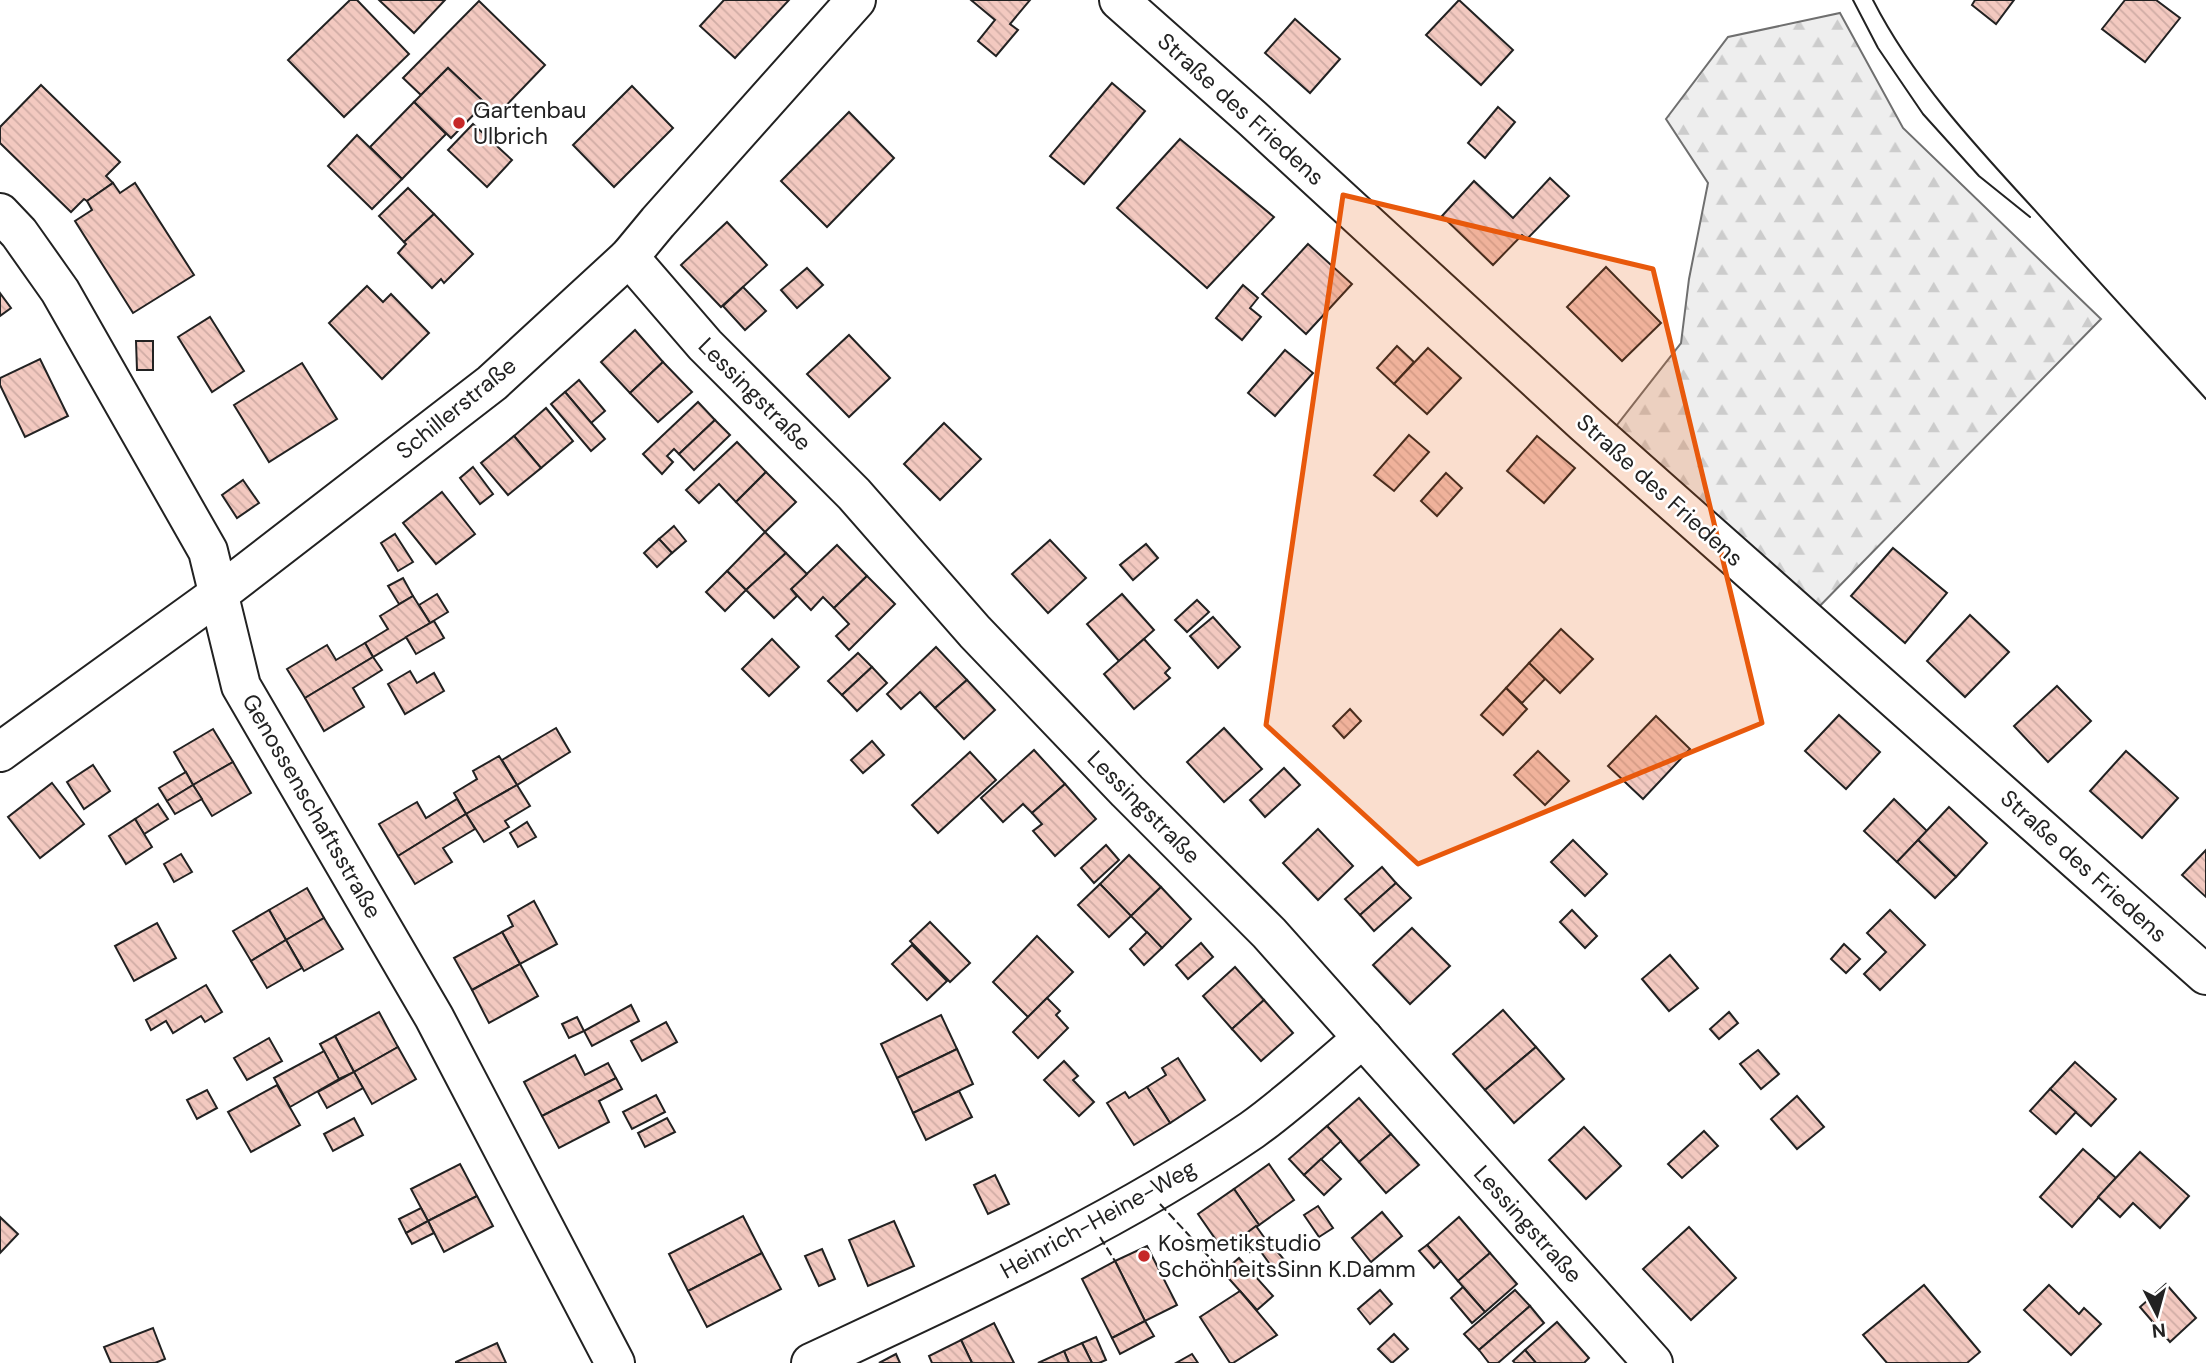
<svg xmlns="http://www.w3.org/2000/svg" width="2206" height="1363" font-family="'DM Sans',sans-serif">
<style>
.forest{fill:url(#forest-firs);stroke:#6f6f6f;stroke-width:2}
.building{fill:url(#building-back-hatch);stroke:#222;stroke-width:2}
.lines{fill:none;stroke-linecap:round;stroke-linejoin:round}
.minor-casing{stroke:#222;stroke-width:42}
.minor{stroke:#fff;stroke-width:38}
.tram{stroke:#222;stroke-width:2}
.fence{stroke:#222;stroke-width:2;stroke-dasharray:9 3.5;stroke-linecap:butt}
.marked{fill:#e8590c;fill-opacity:0.2;stroke:#e8590c;stroke-width:5;stroke-linejoin:round}
.poi-dot{fill:#c62828;stroke:#fff;stroke-width:2.5}
.labels{text-anchor:middle;dominant-baseline:central;stroke-width:5;stroke-linejoin:round;paint-order:stroke}
.street-label{font-size:23px;fill:#222;stroke:#fff}
.poi-label{font-size:23px;fill:#222;stroke:#fff;text-anchor:start}
</style>
<defs>
<pattern id="forest-firs" width="22" height="20" patternUnits="userSpaceOnUse" patternTransform="scale(1.75)"><rect width="22" height="20" fill="#eee"/><path d="M5 1l3.5 6h-7zM16 11l3.5 6h-7z" fill="#ccc"/></pattern>
<pattern id="building-back-hatch" width="6" height="6" patternUnits="userSpaceOnUse" patternTransform="scale(1.75)"><rect width="6" height="6" fill="#f3c9c0"/><path d="M-1 5l2 2M0 0l6 6M5-1l2 2" fill="none" stroke="#d0aca5"/></pattern>
</defs>
<rect width="100%" height="100%" fill="#fff"/>
<polygon class="forest" points="1840,13 1903,128 2101,319 1807,619 1610,434 1681,343 1689,279 1708,183 1666,119 1728,37"/>
<g class="building">
<polygon points="350,0 357,0 409,54 344,117 288,60"/>
<polygon points="379,0 445,0 414,33"/>
<polygon points="724,0 789,0 735,58 700,26"/>
<polygon points="971,0 1030,0 1010,24 1018,30 996,56 978,41 995,20"/>
<polygon points="1459,0 1513,50 1481,85 1426,35"/>
<polygon points="1975,0 2014,0 1996,24 1972,5"/>
<polygon points="2125,0 2156,0 2180,18 2145,62 2102,29"/>
<polygon points="479,1 545,65 497,115 448,68 421,95 403,78"/>
<polygon points="1295,19 1340,59 1310,93 1265,53"/>
<polygon points="448,68 485,103 451,138 414,102"/>
<polygon points="1112,83 1145,111 1084,184 1050,156"/>
<polygon points="41,85 120,162 106,176 113,183 87,201 84,199 71,212 0,143 0,127"/>
<polygon points="632,86 673,128 614,187 573,145"/>
<polygon points="414,102 446,134 402,179 370,147"/>
<polygon points="1498,107 1515,122 1485,158 1468,143"/>
<polygon points="849,112 894,158 827,227 781,181"/>
<polygon points="473,124 512,160 487,187 448,150"/>
<polygon points="357,135 402,179 372,209 328,166"/>
<polygon points="1180,139 1274,217 1207,288 1117,208"/>
<polygon points="1550,178 1569,196 1527,239 1522,235 1493,265 1442,216 1474,181 1513,218"/>
<polygon points="113,183 120,193 135,183 194,275 133,313 75,221 92,210 87,201"/>
<polygon points="408,188 434,214 404,242 379,216"/>
<polygon points="434,214 473,254 444,283 441,279 432,288 398,253 406,244 404,242"/>
<polygon points="727,222 767,265 721,307 681,265"/>
<polygon points="1308,244 1352,284 1306,334 1262,294"/>
<polygon points="1606,267 1661,323 1622,361 1567,307"/>
<polygon points="807,268 823,285 797,308 781,290"/>
<polygon points="1243,285 1258,298 1250,308 1261,317 1242,340 1216,318"/>
<polygon points="367,286 383,302 391,294 429,333 382,379 329,323"/>
<polygon points="743,287 766,311 745,330 723,306"/>
<polygon points="0,293 11,308 0,316"/>
<polygon points="210,317 244,371 212,392 178,337"/>
<polygon points="635,330 663,362 630,393 601,362"/>
<polygon points="849,335 890,378 849,417 807,374"/>
<polygon points="136,341 153,341 153,370 137,370"/>
<polygon points="1397,346 1414,362 1394,384 1377,368"/>
<polygon points="1428,348 1461,378 1427,414 1394,384"/>
<polygon points="1285,350 1313,373 1275,416 1248,393"/>
<polygon points="40,359 68,416 25,437 0,385 0,378"/>
<polygon points="663,362 692,392 658,422 630,393"/>
<polygon points="302,363 337,419 269,462 234,405"/>
<polygon points="579,380 605,411 591,423 565,392"/>
<polygon points="565,392 605,439 591,451 551,404"/>
<polygon points="698,402 715,420 679,454 674,449 667,456 673,462 662,474 643,454"/>
<polygon points="546,408 573,441 541,468 514,436"/>
<polygon points="715,420 730,435 694,470 679,454"/>
<polygon points="944,423 981,459 940,500 904,464"/>
<polygon points="1409,435 1429,452 1394,491 1374,475"/>
<polygon points="514,436 541,468 508,495 481,463"/>
<polygon points="1537,436 1575,468 1544,503 1507,471"/>
<polygon points="737,442 766,472 736,502 719,484 699,503 686,490"/>
<polygon points="473,467 493,494 480,504 460,478"/>
<polygon points="766,472 796,502 765,532 736,502"/>
<polygon points="1446,473 1462,488 1437,516 1421,501"/>
<polygon points="243,480 259,503 237,518 222,495"/>
<polygon points="442,492 475,534 436,564 403,523"/>
<polygon points="674,526 686,541 672,553 659,539"/>
<polygon points="765,532 786,553 746,590 727,571"/>
<polygon points="395,534 413,562 398,571 381,543"/>
<polygon points="659,539 672,553 657,567 644,553"/>
<polygon points="1050,540 1086,578 1048,613 1012,574"/>
<polygon points="1146,544 1158,558 1133,580 1120,565"/>
<polygon points="837,545 867,576 834,608 823,597 811,610 791,589"/>
<polygon points="1893,548 1947,593 1905,643 1851,596"/>
<polygon points="786,553 807,574 791,589 797,596 774,618 746,590"/>
<polygon points="727,571 746,590 725,611 706,592"/>
<polygon points="867,576 895,604 849,650 836,636 849,624 834,608"/>
<polygon points="403,578 413,596 399,604 388,586"/>
<polygon points="437,594 448,612 430,623 419,605"/>
<polygon points="1122,594 1154,630 1119,661 1087,624"/>
<polygon points="413,596 430,623 373,657 365,643 388,629 380,616"/>
<polygon points="1197,600 1209,612 1187,632 1175,620"/>
<polygon points="1970,615 2009,652 1965,697 1927,661"/>
<polygon points="1213,617 1240,647 1218,668 1190,636"/>
<polygon points="434,621 444,638 416,654 406,637"/>
<polygon points="1561,629 1593,659 1560,693 1529,663"/>
<polygon points="772,639 799,667 769,696 742,669"/>
<polygon points="1144,639 1170,668 1165,673 1170,678 1134,709 1104,674"/>
<polygon points="365,643 373,657 305,698 287,669 327,645 336,660"/>
<polygon points="936,647 967,680 935,708 920,692 901,709 887,694"/>
<polygon points="858,653 872,667 842,695 828,681"/>
<polygon points="373,657 382,670 353,688 364,707 324,731 305,698"/>
<polygon points="1529,663 1545,679 1522,703 1506,688"/>
<polygon points="872,667 887,683 857,711 842,695"/>
<polygon points="410,671 417,683 434,673 444,691 405,714 388,684"/>
<polygon points="967,680 995,710 964,739 935,708"/>
<polygon points="2057,686 2091,721 2048,762 2014,726"/>
<polygon points="1506,688 1527,709 1503,735 1481,715"/>
<polygon points="1350,709 1361,721 1344,738 1333,726"/>
<polygon points="1839,715 1880,752 1846,789 1805,751"/>
<polygon points="1656,716 1690,749 1643,799 1608,766"/>
<polygon points="556,728 570,752 517,785 502,760"/>
<polygon points="1224,728 1262,769 1224,802 1187,762"/>
<polygon points="213,729 233,762 193,785 174,752"/>
<polygon points="872,741 884,755 863,773 851,760"/>
<polygon points="1034,750 1065,784 1032,813 1023,804 1003,822 981,798"/>
<polygon points="1538,751 1569,781 1545,805 1514,775"/>
<polygon points="2126,751 2178,798 2142,838 2090,791"/>
<polygon points="970,752 996,780 938,833 912,805"/>
<polygon points="499,756 517,785 466,814 454,793 477,779 473,771"/>
<polygon points="233,762 251,793 212,816 193,785"/>
<polygon points="93,765 110,791 84,809 67,782"/>
<polygon points="1284,768 1300,785 1265,817 1250,800"/>
<polygon points="186,772 193,785 167,801 159,788"/>
<polygon points="52,783 84,824 40,858 8,817"/>
<polygon points="1065,784 1096,819 1055,856 1033,831 1042,824 1032,813"/>
<polygon points="193,785 202,799 175,814 167,801"/>
<polygon points="517,785 530,806 505,821 509,827 484,842 466,814"/>
<polygon points="457,799 466,814 398,856 379,824 417,802 426,818"/>
<polygon points="1894,799 1927,831 1897,862 1864,831"/>
<polygon points="158,804 168,819 144,834 135,819"/>
<polygon points="1949,807 1987,843 1956,877 1918,840"/>
<polygon points="466,814 475,829 443,848 452,862 415,884 398,856"/>
<polygon points="135,819 152,847 126,864 109,836"/>
<polygon points="527,822 536,837 518,847 510,833"/>
<polygon points="1318,829 1353,866 1318,900 1283,863"/>
<polygon points="1573,840 1607,874 1585,896 1551,862"/>
<polygon points="1918,840 1956,877 1935,898 1897,862"/>
<polygon points="1106,845 1119,860 1094,883 1081,868"/>
<polygon points="2206,850 2206,897 2182,875"/>
<polygon points="181,854 192,872 174,882 164,864"/>
<polygon points="1129,855 1161,887 1131,916 1100,884"/>
<polygon points="1382,867 1396,883 1360,915 1345,899"/>
<polygon points="1396,883 1411,898 1374,931 1360,915"/>
<polygon points="1100,884 1131,916 1109,937 1078,905"/>
<polygon points="1161,887 1191,919 1162,948 1131,916"/>
<polygon points="307,888 324,918 286,940 269,910"/>
<polygon points="534,901 557,944 520,964 502,932 513,926 508,916"/>
<polygon points="269,910 286,940 251,961 233,931"/>
<polygon points="1572,910 1597,936 1585,948 1560,922"/>
<polygon points="1890,910 1925,945 1880,990 1864,974 1886,952 1867,933"/>
<polygon points="324,918 343,949 304,971 286,940"/>
<polygon points="930,922 970,963 950,982 910,941"/>
<polygon points="157,923 176,958 134,981 115,946"/>
<polygon points="1412,928 1450,966 1410,1004 1373,965"/>
<polygon points="502,932 520,964 472,990 454,958"/>
<polygon points="1147,932 1162,948 1144,965 1130,949"/>
<polygon points="1037,936 1073,972 1028,1017 993,982"/>
<polygon points="286,940 302,968 267,988 251,961"/>
<polygon points="1201,943 1213,957 1188,979 1176,965"/>
<polygon points="1844,944 1860,959 1846,973 1831,959"/>
<polygon points="912,945 947,981 927,1000 892,964"/>
<polygon points="1670,955 1698,988 1669,1011 1642,979"/>
<polygon points="520,964 538,996 489,1023 472,990"/>
<polygon points="1235,967 1264,1000 1232,1029 1203,996"/>
<polygon points="206,985 222,1012 205,1022 201,1016 173,1033 166,1021 151,1030 146,1020"/>
<polygon points="1047,998 1060,1011 1056,1015 1068,1028 1038,1058 1013,1032"/>
<polygon points="1264,1000 1293,1033 1261,1061 1232,1029"/>
<polygon points="631,1005 639,1021 592,1046 584,1031"/>
<polygon points="1503,1010 1536,1047 1485,1090 1453,1054"/>
<polygon points="379,1012 398,1047 354,1072 335,1036"/>
<polygon points="1729,1012 1738,1023 1719,1039 1710,1029"/>
<polygon points="941,1015 957,1049 897,1078 881,1044"/>
<polygon points="577,1017 584,1031 569,1038 562,1024"/>
<polygon points="666,1022 677,1042 642,1061 631,1041"/>
<polygon points="335,1036 354,1072 339,1079 320,1044"/>
<polygon points="269,1038 282,1061 247,1080 234,1058"/>
<polygon points="398,1047 416,1079 372,1104 354,1072"/>
<polygon points="1536,1047 1564,1079 1514,1123 1485,1090"/>
<polygon points="957,1049 973,1084 913,1113 897,1078"/>
<polygon points="1758,1050 1779,1074 1761,1089 1740,1064"/>
<polygon points="324,1051 339,1079 290,1107 274,1078"/>
<polygon points="575,1055 585,1075 608,1063 616,1078 542,1116 524,1082"/>
<polygon points="1178,1058 1205,1100 1170,1123 1147,1087 1166,1075 1162,1068"/>
<polygon points="1064,1061 1078,1076 1073,1080 1094,1102 1079,1116 1044,1080"/>
<polygon points="2075,1062 2116,1099 2091,1126 2050,1089"/>
<polygon points="354,1072 363,1088 327,1108 318,1092"/>
<polygon points="616,1078 622,1089 599,1101 609,1122 559,1148 542,1116"/>
<polygon points="277,1085 300,1125 251,1152 228,1112"/>
<polygon points="1147,1087 1170,1123 1134,1145 1107,1103 1125,1092 1129,1098"/>
<polygon points="2050,1089 2076,1112 2056,1134 2030,1111"/>
<polygon points="207,1090 217,1108 197,1119 187,1100"/>
<polygon points="959,1091 972,1117 926,1140 913,1113"/>
<polygon points="656,1095 665,1112 632,1129 623,1112"/>
<polygon points="1797,1096 1824,1127 1797,1149 1771,1119"/>
<polygon points="1359,1098 1391,1134 1359,1162 1327,1126"/>
<polygon points="354,1118 363,1135 333,1151 324,1134"/>
<polygon points="667,1118 675,1132 645,1147 638,1133"/>
<polygon points="1327,1126 1341,1141 1304,1175 1289,1159"/>
<polygon points="1584,1127 1621,1166 1586,1199 1549,1160"/>
<polygon points="1704,1131 1718,1146 1682,1178 1668,1164"/>
<polygon points="1391,1134 1419,1165 1386,1193 1359,1162"/>
<polygon points="2083,1149 2116,1178 2072,1227 2040,1197"/>
<polygon points="2140,1152 2189,1196 2160,1228 2133,1203 2120,1217 2098,1197"/>
<polygon points="1321,1159 1341,1179 1324,1195 1304,1175"/>
<polygon points="460,1164 477,1196 428,1221 411,1189"/>
<polygon points="1269,1164 1294,1200 1259,1225 1234,1189"/>
<polygon points="995,1175 1009,1204 988,1214 974,1185"/>
<polygon points="1234,1189 1259,1225 1223,1250 1198,1214"/>
<polygon points="477,1196 493,1226 444,1252 428,1221"/>
<polygon points="1318,1206 1333,1228 1319,1237 1304,1215"/>
<polygon points="421,1208 428,1221 406,1233 399,1219"/>
<polygon points="1382,1212 1402,1236 1371,1262 1352,1238"/>
<polygon points="743,1216 762,1253 688,1291 669,1254"/>
<polygon points="0,1217 18,1234 0,1253"/>
<polygon points="1459,1217 1490,1253 1458,1281 1427,1245"/>
<polygon points="428,1221 434,1233 412,1244 406,1233"/>
<polygon points="894,1221 914,1266 868,1286 849,1240"/>
<polygon points="1256,1226 1266,1240 1250,1252 1240,1238"/>
<polygon points="1689,1227 1736,1278 1691,1320 1643,1269"/>
<polygon points="1271,1244 1286,1262 1275,1271 1261,1252"/>
<polygon points="1427,1245 1441,1261 1434,1268 1419,1251"/>
<polygon points="1147,1246 1177,1305 1145,1321 1115,1261"/>
<polygon points="822,1249 835,1279 819,1286 805,1256"/>
<polygon points="762,1253 781,1289 707,1327 688,1291"/>
<polygon points="1490,1253 1517,1284 1485,1312 1458,1281"/>
<polygon points="1239,1258 1273,1296 1257,1310 1223,1272"/>
<polygon points="1115,1261 1145,1321 1112,1338 1082,1279"/>
<polygon points="2166,1284 2196,1318 2170,1342 2140,1307"/>
<polygon points="1924,1285 1980,1352 1967,1363 1887,1363 1863,1335"/>
<polygon points="2049,1285 2079,1314 2084,1308 2101,1324 2071,1355 2024,1310"/>
<polygon points="1463,1287 1485,1312 1472,1323 1451,1298"/>
<polygon points="1380,1290 1392,1304 1370,1324 1358,1309"/>
<polygon points="1515,1290 1530,1306 1479,1350 1464,1334"/>
<polygon points="1240,1291 1277,1335 1233,1363 1230,1363 1200,1317"/>
<polygon points="1530,1306 1544,1323 1498,1363 1489,1363 1479,1350"/>
<polygon points="1145,1321 1154,1336 1120,1354 1112,1338"/>
<polygon points="1557,1322 1589,1358 1584,1363 1536,1363 1525,1350"/>
<polygon points="994,1323 1014,1363 972,1363 961,1340"/>
<polygon points="153,1328 165,1359 155,1363 111,1363 104,1347"/>
<polygon points="1394,1334 1408,1349 1392,1363 1378,1349"/>
<polygon points="1096,1337 1106,1360 1099,1363 1092,1363 1082,1343"/>
<polygon points="961,1340 972,1363 932,1363 929,1356"/>
<polygon points="497,1343 506,1363 456,1363 456,1362"/>
<polygon points="1082,1343 1092,1363 1069,1363 1064,1351"/>
<polygon points="1525,1350 1536,1363 1515,1363 1513,1361"/>
<polygon points="1064,1351 1069,1363 1038,1363"/>
<polygon points="896,1354 900,1363 879,1363"/>
<polygon points="1192,1354 1198,1363 1176,1363"/>
</g>
<g class="lines">
<defs>
<g id="minor">
<polyline points="1119,0 1252,118 1584,423 2206,975"/>
<polyline points="0,213 19,233 60,291 208,551 241,686 434,1017 615,1363"/>
<polyline points="629,257 705,345 854,494 975,632 1127,791 1269,933 1653,1363"/>
<polyline points="0,752 220,593 492,383 629,257 658,222 856,0"/>
<path d="M811,1363c150,-70 304,-139 441,-233 39,-28 74,-61 111,-92"/>
</g>
</defs>
<use href="#minor" class="minor-casing"/>
<use href="#minor" class="minor"/>
<g class="tram">
<polyline points="1853,0 1878,48 1923,114 1979,176 2030,217"/>
<path d="M1873,0c40,78 99,142 158,206 58,65 117,129 175,193"/>
</g>
<g class="fence">
<polyline points="1160,1204 1223,1272"/>
<polyline points="1100,1237 1115,1261"/>
</g>
</g>
<path class="marked" d="M1343,195l310,74 109,454 -344,141 -152,-139z"/>
<g class="poi-dot">
<circle cx="459" cy="123" r="7"/>
<circle cx="1144" cy="1256" r="7"/>
</g>
<g class="labels">
<g class="street-label">
<text transform="translate(1241 109) rotate(42)">Straße des Friedens</text>
<text transform="translate(755 394) rotate(45)">Lessingstraße</text>
<text transform="translate(456 408) rotate(-39)">Schillerstraße</text>
<text transform="translate(1660 490) rotate(42)">Straße des Friedens</text>
<text transform="translate(312 806) rotate(60)">Genossenschaftsstraße</text>
<text transform="translate(1144 807) rotate(45)">Lessingstraße</text>
<text transform="translate(2084 866) rotate(42)">Straße des Friedens</text>
<text transform="translate(1098 1219) rotate(-29)">Heinrich-Heine-Weg</text>
<text transform="translate(1528 1224) rotate(48)">Lessingstraße</text>
</g>
<g class="poi-label">
<text x="473" y="110">Gartenbau<tspan x="473" dy="26">Ulbrich</tspan></text>
<text x="1158" y="1243">Kosmetikstudio<tspan x="1158" dy="26">SchönheitsSinn K.Damm</tspan></text>
</g>
</g>
<g transform="translate(2157 1314) rotate(174)" stroke="#ffffff" stroke-width="5" paint-order="stroke">
<path d="M0-5L12 26L0 18L-12 26Z" fill="#222222"/>
<text y="-10" font-size="19" font-weight="bold" text-anchor="middle" fill="#222222">N</text>
</g>
</svg>
